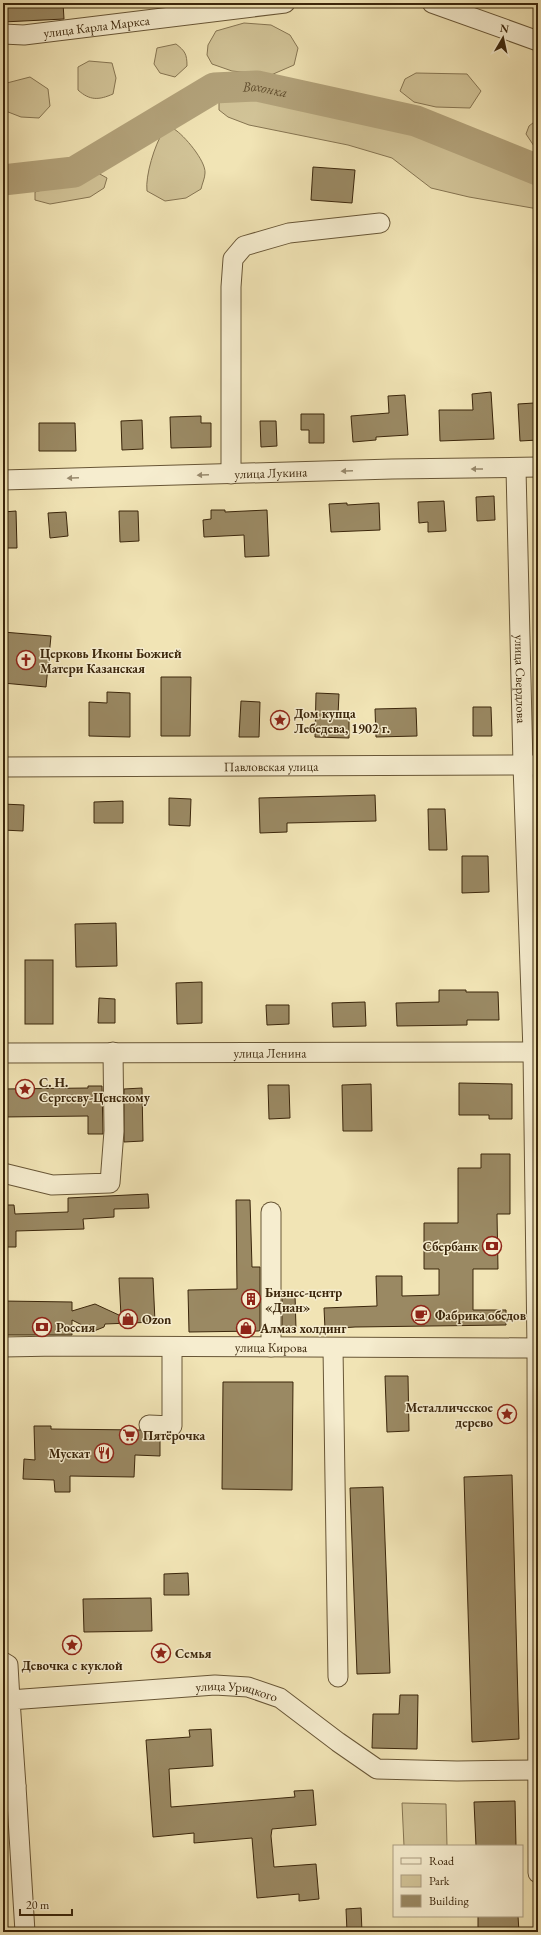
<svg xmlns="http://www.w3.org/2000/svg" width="541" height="1935" font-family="'EB Garamond',serif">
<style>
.green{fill:#d2c498;stroke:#867552}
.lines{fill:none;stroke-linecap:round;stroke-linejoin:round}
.river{stroke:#b3a37b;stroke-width:31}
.building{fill:#9a8963;stroke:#3b260b}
.minor-casing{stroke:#685636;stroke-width:21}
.minor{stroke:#f6edcf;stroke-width:19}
.oneway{fill:#988a6d}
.labels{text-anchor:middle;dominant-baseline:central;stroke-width:3;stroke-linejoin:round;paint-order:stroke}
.street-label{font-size:13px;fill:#3b260b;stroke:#f6edcf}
.poi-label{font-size:13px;font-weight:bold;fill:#3b260b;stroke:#f6edcf;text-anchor:start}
.water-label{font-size:14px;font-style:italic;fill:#5f4c2d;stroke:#f6edcf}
</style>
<rect width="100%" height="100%" fill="#f1e4b5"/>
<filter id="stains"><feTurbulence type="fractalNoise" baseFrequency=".005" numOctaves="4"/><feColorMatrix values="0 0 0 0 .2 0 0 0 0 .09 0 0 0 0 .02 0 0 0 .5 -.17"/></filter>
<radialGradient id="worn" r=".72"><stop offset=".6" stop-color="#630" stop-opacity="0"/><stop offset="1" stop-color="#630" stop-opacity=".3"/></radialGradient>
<g class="green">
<polygon points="244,23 271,25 290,35 298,48 294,65 271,75 232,71 212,64 207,55 208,45 216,31"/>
<path d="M176,44c9,7 11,10 11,22l-12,11 -15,-4 -6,-9 3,-16z"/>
<path d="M89,61l23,2 4,15 -3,16c-14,6 -23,7 -35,-4v-23z"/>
<polygon points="416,73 467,74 481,91 470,108 436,107 414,102 400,91 405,79"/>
<polygon points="30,77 48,89 50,106 39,118 21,117 3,110 3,84"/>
<polygon points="257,94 395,125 460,147 538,179 538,209 469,197 431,188 392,158 348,145 249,125 228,117 219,110 219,100 235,95"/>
<polygon points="538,119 538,147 534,146 526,134 529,126"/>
<path d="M174,129c10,6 32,32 31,44 0,5 -3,11 -4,16l-15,9 -21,3 -18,-10c-2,-15 8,-47 16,-59z"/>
<polygon points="98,173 107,178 104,188 90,197 50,204 35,200 35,192"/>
<polygon points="402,1803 446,1804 447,1846 404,1846"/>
</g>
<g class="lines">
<path class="river" id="s1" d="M3,180l71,-8 140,-84 43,-2 159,35 122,49"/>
</g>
<g class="building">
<polygon points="3,3 63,3 64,19 3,22"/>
<polygon points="313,167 355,170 352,203 311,200"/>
<polygon points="491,392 494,439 440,441 439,410 473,410 472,394"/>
<polygon points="405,395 408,435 376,437 376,440 353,442 351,416 389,413 388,396"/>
<polygon points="534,403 535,416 538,416 538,440 520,441 518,404"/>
<polygon points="301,414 324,414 324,443 309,443 309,430 301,430"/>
<polygon points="201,416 201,423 211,423 211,447 171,448 170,417"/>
<polygon points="142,420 143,449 122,450 121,421"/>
<polygon points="260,421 276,421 277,446 261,447"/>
<polygon points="39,423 75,423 76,451 39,451"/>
<polygon points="494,496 495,520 477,521 476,497"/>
<polygon points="444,501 446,531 428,532 428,522 419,523 418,502"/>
<polygon points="347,503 347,505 379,503 380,530 331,532 329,504"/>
<polygon points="211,510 225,510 225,512 267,510 269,556 245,557 244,535 204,537 203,520 211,519"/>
<polygon points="16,511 17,548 3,548 3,512"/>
<polygon points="119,511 138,511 139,541 120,542"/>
<polygon points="66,512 68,536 50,538 48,513"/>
<polygon points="3,632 51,636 46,687 3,683"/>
<polygon points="161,677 191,677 190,736 161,736"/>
<polygon points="107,692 130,693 130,737 89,736 89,702 107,703"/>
<polygon points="316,693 339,694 338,715 349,715 349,738 315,737"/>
<polygon points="241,701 260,702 259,737 239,737"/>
<polygon points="473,707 491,707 492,736 473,736"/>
<polygon points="416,708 417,736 376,737 375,709"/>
<polygon points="375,795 376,821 287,823 287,832 260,833 259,798"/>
<polygon points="169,798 191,799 190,826 169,825"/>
<polygon points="123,801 123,823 94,823 94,802"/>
<polygon points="3,804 24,805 23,831 3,830"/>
<polygon points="428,809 445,809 447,850 429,850"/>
<polygon points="462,856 488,856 489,892 462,893"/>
<polygon points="116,923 117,966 76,967 75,924"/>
<rect x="25" y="960" width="28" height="64"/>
<polygon points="202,982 202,1023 177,1024 176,983"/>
<polygon points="439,990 466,990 466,992 498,992 499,1020 467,1020 467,1025 397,1026 396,1003 439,1002"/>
<polygon points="99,998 115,999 115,1023 98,1023"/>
<polygon points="365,1002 366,1026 333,1027 332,1003"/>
<polygon points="266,1005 289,1005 289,1024 267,1025"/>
<polygon points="459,1083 512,1084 512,1119 489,1119 489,1115 459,1115"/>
<polygon points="371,1084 372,1131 343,1131 342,1085"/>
<polygon points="268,1085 289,1085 290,1118 269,1119"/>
<polygon points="88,1086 102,1086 103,1134 88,1134 88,1116 3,1117 3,1089 88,1088"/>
<polygon points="142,1088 143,1141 124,1142 124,1089"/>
<polygon points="481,1154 510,1154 510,1214 497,1214 498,1269 473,1269 473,1310 506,1310 506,1325 355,1327 325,1329 324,1308 377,1306 376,1276 402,1276 402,1296 439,1295 439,1269 424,1269 424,1223 458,1223 458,1168 481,1168"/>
<polygon points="148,1194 149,1208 114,1209 114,1217 83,1219 84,1229 16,1231 16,1247 3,1247 3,1205 14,1205 15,1214 68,1212 68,1198"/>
<polygon points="236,1200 250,1200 252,1267 260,1267 260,1331 189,1332 188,1290 237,1289"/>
<polygon points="119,1278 153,1278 155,1322 105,1324 104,1327 94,1331 72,1320 72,1335 3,1335 3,1301 72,1302 72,1311 95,1304 121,1316"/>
<polygon points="282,1294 295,1294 296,1329 282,1329"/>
<polygon points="385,1376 408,1376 409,1431 387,1432"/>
<polygon points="223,1382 293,1382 292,1490 222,1489"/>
<polygon points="34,1426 51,1426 51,1429 140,1430 148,1436 160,1437 160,1456 135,1455 134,1477 70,1476 70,1492 55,1492 54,1480 23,1479 24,1459 35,1460"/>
<polygon points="512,1475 519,1739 472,1742 464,1477"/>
<polygon points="383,1487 390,1673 357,1674 350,1488"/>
<polygon points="188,1573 189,1595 164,1595 164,1574"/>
<polygon points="151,1598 152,1631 84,1632 83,1599"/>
<polygon points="400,1695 418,1695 417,1749 372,1748 373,1714 399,1714"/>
<polygon points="211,1729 213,1766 169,1769 171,1807 295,1797 294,1791 313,1790 316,1825 272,1829 271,1836 274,1867 316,1864 319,1899 299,1901 299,1894 257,1898 252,1838 194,1843 194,1833 153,1837 146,1740 190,1737 189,1730"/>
<polygon points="515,1801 516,1846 476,1846 474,1802"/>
<polygon points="361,1908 362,1932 347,1932 346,1909"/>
<polygon points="478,1916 518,1916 519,1932 478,1932"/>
</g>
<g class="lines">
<defs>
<g id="minor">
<polyline points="432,3 538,41"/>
<path id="s2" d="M3,34l21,1 261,-32"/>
<path id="s3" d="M516,469l7,296 10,287 4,296 1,525"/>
<polyline points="231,474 231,287 233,259 244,246 289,233 380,223"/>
<path id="s4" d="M3,480l389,-11 146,-2"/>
<path id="s5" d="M3,767l535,-2"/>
<path id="s6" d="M3,1053l535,-1"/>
<polyline points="3,1173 52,1185 110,1183 114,1131 113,1052"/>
<polyline points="271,1212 271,1347"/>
<path id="s7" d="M3,1347l55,-1 480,2"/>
<polyline points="333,1348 338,1677"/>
<polyline points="149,1425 172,1426 172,1347"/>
<polyline points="3,1662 8,1665 10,1700"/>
<path id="s8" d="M3,1786h13l-6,-86 205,-15 33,2 32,11 58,44 39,27 80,2 81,-1"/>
<polyline points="16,1786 25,1932"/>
</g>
</defs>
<use href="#minor" class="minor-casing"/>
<use href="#minor" class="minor"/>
</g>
<defs><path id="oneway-solid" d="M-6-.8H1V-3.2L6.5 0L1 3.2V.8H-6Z"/></defs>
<g class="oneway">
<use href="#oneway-solid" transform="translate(477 469) rotate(180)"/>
<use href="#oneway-solid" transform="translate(347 471) rotate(178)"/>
<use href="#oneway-solid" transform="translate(203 475) rotate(178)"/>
<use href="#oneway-solid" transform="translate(73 478) rotate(178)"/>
</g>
<defs>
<symbol id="church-ring" viewBox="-11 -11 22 22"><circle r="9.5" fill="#f6edcf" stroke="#8f2418" stroke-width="1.5"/><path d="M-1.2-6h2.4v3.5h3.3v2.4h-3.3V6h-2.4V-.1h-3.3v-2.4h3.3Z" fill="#8f2418"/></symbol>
<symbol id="sight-ring" viewBox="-11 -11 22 22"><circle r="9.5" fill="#f6edcf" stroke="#8f2418" stroke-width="1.5"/><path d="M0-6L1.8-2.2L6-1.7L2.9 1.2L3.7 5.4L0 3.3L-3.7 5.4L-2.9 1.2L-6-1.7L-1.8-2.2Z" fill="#8f2418"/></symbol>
<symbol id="bank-ring" viewBox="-11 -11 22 22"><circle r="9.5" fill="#f6edcf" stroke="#8f2418" stroke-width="1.5"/><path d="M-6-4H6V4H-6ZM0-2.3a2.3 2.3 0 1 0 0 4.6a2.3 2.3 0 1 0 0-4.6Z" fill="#8f2418"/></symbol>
<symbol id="building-ring" viewBox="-11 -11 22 22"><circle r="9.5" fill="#f6edcf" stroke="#8f2418" stroke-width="1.5"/><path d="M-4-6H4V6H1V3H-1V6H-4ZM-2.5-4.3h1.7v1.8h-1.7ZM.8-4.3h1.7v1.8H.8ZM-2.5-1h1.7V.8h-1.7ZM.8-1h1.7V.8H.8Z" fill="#8f2418"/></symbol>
<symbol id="cafe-ring" viewBox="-11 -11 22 22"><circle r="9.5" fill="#f6edcf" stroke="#8f2418" stroke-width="1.5"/><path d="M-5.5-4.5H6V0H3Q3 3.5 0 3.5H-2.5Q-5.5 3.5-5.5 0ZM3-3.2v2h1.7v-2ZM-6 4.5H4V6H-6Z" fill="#8f2418"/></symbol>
<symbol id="shop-ring" viewBox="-11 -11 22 22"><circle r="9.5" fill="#f6edcf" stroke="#8f2418" stroke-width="1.5"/><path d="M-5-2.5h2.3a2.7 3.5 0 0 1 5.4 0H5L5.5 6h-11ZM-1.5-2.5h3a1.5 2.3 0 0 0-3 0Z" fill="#8f2418"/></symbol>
<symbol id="supermarket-ring" viewBox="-11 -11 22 22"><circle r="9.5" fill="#f6edcf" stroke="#8f2418" stroke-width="1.5"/><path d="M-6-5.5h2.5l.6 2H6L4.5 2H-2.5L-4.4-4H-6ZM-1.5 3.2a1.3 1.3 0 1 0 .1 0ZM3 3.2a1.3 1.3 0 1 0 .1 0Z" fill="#8f2418"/></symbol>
<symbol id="restaurant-ring" viewBox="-11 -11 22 22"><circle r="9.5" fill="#f6edcf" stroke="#8f2418" stroke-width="1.5"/><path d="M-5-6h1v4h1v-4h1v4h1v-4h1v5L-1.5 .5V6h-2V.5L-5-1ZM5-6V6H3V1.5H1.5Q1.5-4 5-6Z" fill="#8f2418"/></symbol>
</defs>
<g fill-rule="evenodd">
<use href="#church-ring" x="15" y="649" width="22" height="22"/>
<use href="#sight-ring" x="269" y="709" width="22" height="22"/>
<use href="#sight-ring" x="14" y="1078" width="22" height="22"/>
<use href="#bank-ring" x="481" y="1235" width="22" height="22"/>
<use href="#building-ring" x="240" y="1288" width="22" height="22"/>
<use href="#cafe-ring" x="410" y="1304" width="22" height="22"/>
<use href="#shop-ring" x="117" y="1308" width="22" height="22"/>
<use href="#bank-ring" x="31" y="1316" width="22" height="22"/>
<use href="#shop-ring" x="235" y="1317" width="22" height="22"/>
<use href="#sight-ring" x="496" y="1403" width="22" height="22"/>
<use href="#supermarket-ring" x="118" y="1424" width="22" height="22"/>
<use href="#restaurant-ring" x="93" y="1442" width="22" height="22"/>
<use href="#sight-ring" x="61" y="1634" width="22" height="22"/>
<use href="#sight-ring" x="150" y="1642" width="22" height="22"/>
</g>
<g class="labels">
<g class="street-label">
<text stroke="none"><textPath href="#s2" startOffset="94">улица Карла Маркса</textPath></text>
<text stroke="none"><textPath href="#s4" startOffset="268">улица Лукина</textPath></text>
<text stroke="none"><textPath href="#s3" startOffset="210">улица Свердлова</textPath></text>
<text stroke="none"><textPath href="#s5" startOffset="268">Павловская улица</textPath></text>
<text stroke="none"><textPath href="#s6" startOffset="267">улица Ленина</textPath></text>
<text stroke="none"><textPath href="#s7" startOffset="268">улица Кирова</textPath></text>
<text stroke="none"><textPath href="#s8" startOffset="327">улица Урицкого</textPath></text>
</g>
<g class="poi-label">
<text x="40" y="653">Церковь Иконы Божией<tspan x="40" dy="15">Матери Казанская</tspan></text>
<text x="294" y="713">Дом купца<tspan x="294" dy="15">Лебедева, 1902 г.</tspan></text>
<text x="39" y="1082">С. Н.<tspan x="39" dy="15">Сергееву-Ценскому</tspan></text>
<text x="478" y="1246" text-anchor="end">Сбербанк</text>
<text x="265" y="1292">Бизнес-центр<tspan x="265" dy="15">«Диан»</tspan></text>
<text x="435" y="1315">Фабрика обедов</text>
<text x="142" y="1319">Ozon</text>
<text x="56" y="1327">Россия</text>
<text x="260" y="1328">Алмаз холдинг</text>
<text x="493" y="1407" text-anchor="end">Металлическое<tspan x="493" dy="15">дерево</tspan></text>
<text x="143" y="1435">Пятёрочка</text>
<text x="90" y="1453" text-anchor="end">Мускат</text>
<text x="175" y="1653">Семья</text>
<text x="72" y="1665" text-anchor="middle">Девочка с куклой</text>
</g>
<g class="water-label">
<text stroke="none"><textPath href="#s1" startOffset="286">Вохонка</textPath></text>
</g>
</g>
<rect width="541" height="1935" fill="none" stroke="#f1e4b5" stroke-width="16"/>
<rect x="4" y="4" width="533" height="1927" fill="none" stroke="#3b260b" stroke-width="2"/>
<rect x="8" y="8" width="525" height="1919" fill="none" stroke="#3b260b"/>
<rect x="393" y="1845" width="130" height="72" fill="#f6edcf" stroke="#ab9d81"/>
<rect x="401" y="1858" width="20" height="6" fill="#f6edcf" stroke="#ab9d81"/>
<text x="429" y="1865" font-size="12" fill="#3b260b">Road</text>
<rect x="401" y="1875" width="20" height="12" fill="#d2c498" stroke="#ab9d81"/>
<text x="429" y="1885" font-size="12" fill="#3b260b">Park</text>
<rect x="401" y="1895" width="20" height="12" fill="#9a8963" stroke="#ab9d81"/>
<text x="429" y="1905" font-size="12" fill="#3b260b">Building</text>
<g transform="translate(503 38) rotate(9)" stroke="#f6edcf" stroke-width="3" paint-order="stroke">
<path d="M0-3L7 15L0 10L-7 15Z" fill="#3b260b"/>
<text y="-6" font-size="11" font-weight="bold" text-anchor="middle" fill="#3b260b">N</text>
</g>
<path d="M20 1909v6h52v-6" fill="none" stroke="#3b260b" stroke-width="2"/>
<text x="26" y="1909" font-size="12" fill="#3b260b" stroke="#f6edcf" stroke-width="3" paint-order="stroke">20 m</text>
<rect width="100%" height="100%" filter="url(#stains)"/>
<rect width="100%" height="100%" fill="url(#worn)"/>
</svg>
